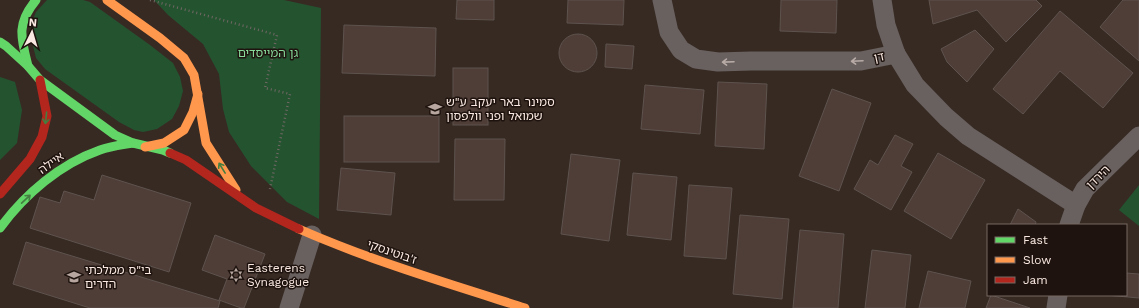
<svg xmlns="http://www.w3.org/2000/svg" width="1139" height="308" font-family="'Work Sans','Noto Sans Hebrew',sans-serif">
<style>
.green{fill:#245330}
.building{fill:#4f3d38;stroke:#5e534e}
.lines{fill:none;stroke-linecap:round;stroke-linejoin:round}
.path{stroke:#716864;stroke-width:2.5;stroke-dasharray:1 3;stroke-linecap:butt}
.street{stroke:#69615f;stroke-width:19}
.fast{stroke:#63d668;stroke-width:9}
.slow{stroke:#ff974d;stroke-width:9}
.jam{stroke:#b3261e;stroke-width:9}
.oneway{stroke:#b9aca7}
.oneway2{stroke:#447e40}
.labels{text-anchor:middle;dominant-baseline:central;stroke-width:3;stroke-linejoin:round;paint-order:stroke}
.park-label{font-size:12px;fill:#87d99a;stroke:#1e130e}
.street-label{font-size:12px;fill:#fae9e2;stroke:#1e130e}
.poi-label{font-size:12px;fill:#fae9e2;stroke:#1e130e;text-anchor:start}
</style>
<rect width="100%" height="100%" fill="#372a23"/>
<g class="green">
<polygon points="47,0 83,0 90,2 150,45 173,63 180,77 183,91 179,106 172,119 157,129 143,132 134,130 119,122 45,69 36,58 31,38 31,24 36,12"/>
<polygon points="154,0 284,0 321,8 319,219 287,202 251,166 229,132 223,109 219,74 203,44 168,15"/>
<polygon points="0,77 15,82 22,110 17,143 0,160"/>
<polygon points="1139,185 1139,226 1119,210"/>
</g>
<g class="building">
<polygon points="457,0 494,0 494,20 456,19"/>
<polygon points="568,0 624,0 623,25 567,23"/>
<polygon points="781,0 837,0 836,33 780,31"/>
<polygon points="929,0 1036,0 1042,6 1006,42 977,10 933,24"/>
<polygon points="1123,0 1139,0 1139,61 1100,27"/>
<polygon points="1060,11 1133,73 1103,108 1060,71 1023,114 993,89"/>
<polygon points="344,25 436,28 435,76 342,73"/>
<polygon points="975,30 994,49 967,82 947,62 941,49"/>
<circle cx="578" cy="53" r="19"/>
<polygon points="606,44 634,46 632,69 605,67"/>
<rect x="453" y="68" width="35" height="57"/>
<polygon points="718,82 767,84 764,149 715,146"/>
<polygon points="645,85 704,90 700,134 641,129"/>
<polygon points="832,89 871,103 839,191 799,176"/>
<rect x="344" y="116" width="95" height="46"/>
<polygon points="895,135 913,144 901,166 912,172 891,210 854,189 870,160 878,165"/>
<polygon points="455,139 505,139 504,200 454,200"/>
<polygon points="938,153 985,180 951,239 904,211"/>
<polygon points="571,154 620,160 609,241 561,234"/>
<polygon points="341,168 395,173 391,215 337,210"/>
<polygon points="633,173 677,177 671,240 627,235"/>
<polygon points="102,175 191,203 169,272 30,228 40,197 60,203 64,191 94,200"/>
<polygon points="689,185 732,188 726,259 684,256"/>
<polygon points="1018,209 1036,222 1035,225 1010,225"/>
<polygon points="740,215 789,219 782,299 733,294"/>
<polygon points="800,230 844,234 838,308 793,308"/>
<polygon points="215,235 265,254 244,308 241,308 219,300 227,279 202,270"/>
<polygon points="26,242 220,301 218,308 90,308 13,284"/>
<polygon points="872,250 911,255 905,308 865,308"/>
<polygon points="928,271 971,281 965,308 919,308"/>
<polygon points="1126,273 1139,274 1139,298 1106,295 1126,295"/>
<polygon points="991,295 1030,308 986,308"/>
</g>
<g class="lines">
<polyline class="path" points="150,0 277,35 265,88 290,94 270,189"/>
<g class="street">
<polyline points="662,0 669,32 681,50 696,59 718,62 751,61 861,61 896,54"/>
<polyline points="882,0 886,25 896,54 915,85 946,117 968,136 1076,205"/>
<polyline points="1069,225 1076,205 1085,189 1139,136"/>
<polyline points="289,308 312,235"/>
<polyline points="1056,308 1058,295"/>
</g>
<g class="fast">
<polyline points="0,42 6,46 28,66 40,80 115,135 133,143 163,150 170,153"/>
<path d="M28,66c-7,-28 -12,-42 8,-66"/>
<path d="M0,228c25,-34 60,-64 100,-78 11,-4 22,-5 33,-7"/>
</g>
<g class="slow">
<polyline points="107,0 160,38 184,58 194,75 206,143 236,190"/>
<polyline points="145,147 164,143 184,130 193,112 198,94"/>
<path d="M299,229c73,32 150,55 226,79"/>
</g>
<g class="jam">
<polyline points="170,153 186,160 256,208 299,229"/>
<polyline points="0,194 30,159 42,137 47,116 40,80"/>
</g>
</g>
<defs><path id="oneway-shaft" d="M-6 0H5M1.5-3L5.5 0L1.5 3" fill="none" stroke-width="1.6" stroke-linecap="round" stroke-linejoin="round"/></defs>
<g class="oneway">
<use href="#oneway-shaft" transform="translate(857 61) rotate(177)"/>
<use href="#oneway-shaft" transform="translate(728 62) rotate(178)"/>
</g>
<g class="oneway2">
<use href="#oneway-shaft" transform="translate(46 118) rotate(96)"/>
<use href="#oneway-shaft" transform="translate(222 168) rotate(-122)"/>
<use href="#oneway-shaft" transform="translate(26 199) rotate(-43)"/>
</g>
<defs>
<symbol id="school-bare" viewBox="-9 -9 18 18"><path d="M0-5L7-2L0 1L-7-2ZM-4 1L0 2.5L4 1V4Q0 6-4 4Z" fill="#b6a69f" stroke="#1e130e" stroke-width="2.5" paint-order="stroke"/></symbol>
<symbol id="synagogue-bare" viewBox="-9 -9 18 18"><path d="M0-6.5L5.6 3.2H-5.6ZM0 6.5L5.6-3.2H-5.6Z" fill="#b6a69f" stroke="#1e130e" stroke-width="2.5" paint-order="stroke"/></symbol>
</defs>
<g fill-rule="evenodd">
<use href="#school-bare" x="425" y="99" width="20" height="20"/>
<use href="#synagogue-bare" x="226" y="265" width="20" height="20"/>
<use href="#school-bare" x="64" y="267" width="20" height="20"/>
</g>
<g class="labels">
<g class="park-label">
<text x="268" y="53">גן המייסדים</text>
</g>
<g class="street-label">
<text transform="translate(879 57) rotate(-12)">דן</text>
<text transform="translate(51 163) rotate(-36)">איילה</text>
<text transform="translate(1098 177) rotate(-45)">הירדן</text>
<text transform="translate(392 252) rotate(19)">ז'בוטינסקי</text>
</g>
<g class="poi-label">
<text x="446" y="102">סמינר באר יעקב ע"ש<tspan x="446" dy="14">שמואל ופני וולפסון</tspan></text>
<text x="247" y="268">Easterens<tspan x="247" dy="14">Synagogue</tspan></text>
<text x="85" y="270">בי"ס ממלכתי<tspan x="85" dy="14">הדרים</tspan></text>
</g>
</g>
<rect x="987" y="224" width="140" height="72" fill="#1e130e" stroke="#766963"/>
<rect x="995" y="237" width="20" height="6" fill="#63d668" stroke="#766963"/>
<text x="1023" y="244" font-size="12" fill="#fae9e2">Fast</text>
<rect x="995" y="257" width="20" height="6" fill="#ff974d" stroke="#766963"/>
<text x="1023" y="264" font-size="12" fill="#fae9e2">Slow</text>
<rect x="995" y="277" width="20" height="6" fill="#b3261e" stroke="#766963"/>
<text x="1023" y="284" font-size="12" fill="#fae9e2">Jam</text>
<g transform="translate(32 32) rotate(5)" stroke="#1e130e" stroke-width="3" paint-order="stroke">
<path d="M0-3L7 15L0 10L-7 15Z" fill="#fae9e2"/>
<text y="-6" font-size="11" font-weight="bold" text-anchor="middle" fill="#fae9e2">N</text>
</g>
</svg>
